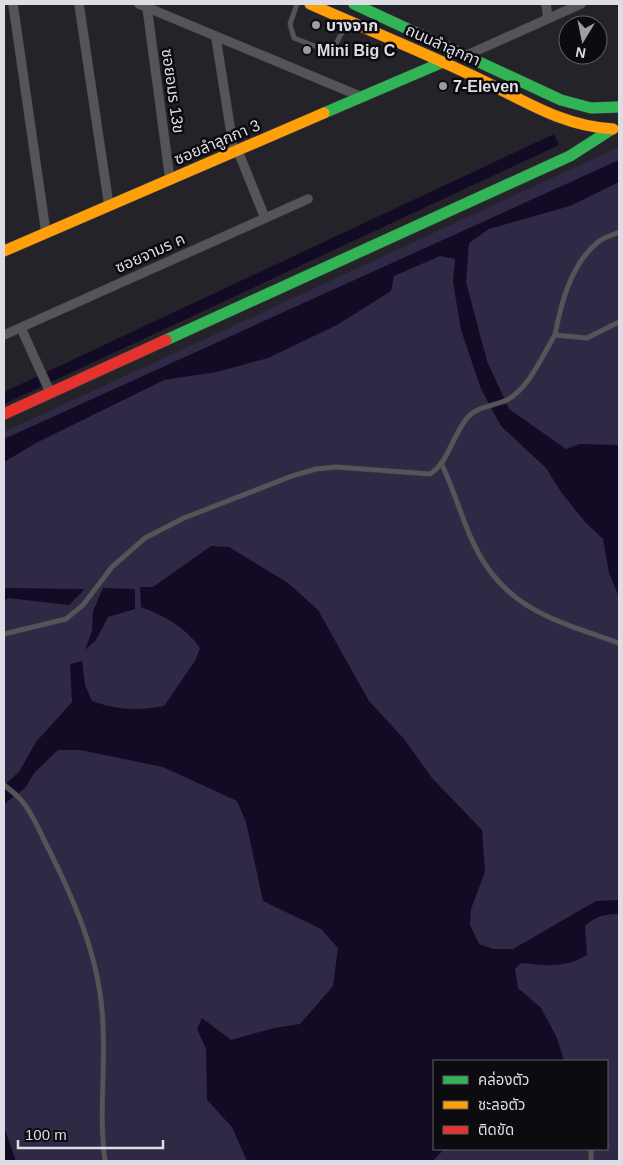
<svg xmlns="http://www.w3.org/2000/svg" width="623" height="1165" font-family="Arial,'Noto Sans Thai',sans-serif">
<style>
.green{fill:#302946;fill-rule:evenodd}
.water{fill:#130a25}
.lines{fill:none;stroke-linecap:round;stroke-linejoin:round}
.lane-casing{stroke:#403e44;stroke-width:5.5}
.street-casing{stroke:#403e44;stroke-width:10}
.fast-casing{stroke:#403e44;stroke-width:12}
.slow-casing{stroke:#403e44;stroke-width:12}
.jam-casing{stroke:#403e44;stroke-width:12}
.lane{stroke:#555559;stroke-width:4.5}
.street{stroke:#555559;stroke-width:9}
.fast{stroke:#30b455;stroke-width:11}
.slow{stroke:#ff9f0a;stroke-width:11}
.jam{stroke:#e5322d;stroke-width:11}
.poi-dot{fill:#9d9ba3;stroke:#0c0b10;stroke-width:2}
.labels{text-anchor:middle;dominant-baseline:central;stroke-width:5;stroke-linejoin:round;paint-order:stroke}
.poi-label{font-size:16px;font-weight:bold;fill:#dedce5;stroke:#0c0b10;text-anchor:start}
.street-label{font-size:16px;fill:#dedce5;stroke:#0c0b10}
</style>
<rect width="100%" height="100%" fill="#242329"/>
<path class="green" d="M619,147v1014h-615v-729zM434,1061h173v88h-173z"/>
<g class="water">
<polygon points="554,134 559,145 4,404 4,392"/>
<polygon points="619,160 619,182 570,206 489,229 469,243 466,282 487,361 509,409 566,449 580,444 619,445 619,597 609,573 603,539 586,523 561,492 546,468 501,426 481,389 461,330 453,282 455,259 440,256 394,276 391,291 337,325 268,358 217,372 164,380 36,443 4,462 4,439"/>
<path d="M211,546l18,1 59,36 30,27 51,91 35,38 28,39 50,52 3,42 -14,37 -1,16 9,19 14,5h20l83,-48 23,-1v14c-15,0 -23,2 -34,12l2,29c-22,13 -41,11 -66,8l-6,6 3,19 23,20 16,30 7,23h-130v88h10l-11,12h-186l-15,-34 -25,-27 -1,-51 -9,-20 5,-11 29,22 43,-12 26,-4 33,-38 5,-38 -17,-19 -58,-28 -17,-79 -9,-21 -74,-34 -83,-17h-22l-23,22 -10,16 -21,16v-19l15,-13 17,-30 36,-40 -2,-38 12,-3 3,24 7,16c25,9 46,10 72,5l31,-45 5,-13c-14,-20 -36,-33 -59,-41l-1,-20h13z"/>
<polygon points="4,588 85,589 69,605 8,598 4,601"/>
<polygon points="103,588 135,589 135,609 108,617 96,640 85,650 92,631 93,611"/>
<polygon points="4,1127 16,1161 4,1161"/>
</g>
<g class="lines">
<defs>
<g id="lane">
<polyline points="297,4 290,24 294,38 325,50 331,49 336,44 347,22"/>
<path d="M555,335c6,-32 16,-71 43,-93 6,-5 15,-7 21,-10"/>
<path d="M441,463c12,24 19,50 30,75 31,71 83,82 148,105"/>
<path d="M4,634l62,-15 17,-14 29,-38 33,-29 39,-20 108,-42 24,-7 20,-2 94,7c19,-12 23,-41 38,-57 10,-11 26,-11 39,-17 22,-12 35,-44 48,-65l32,3 32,-16"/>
<path d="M4,785c5,4 12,9 17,15 11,12 17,28 24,42 27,53 52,109 57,168 5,50 -4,101 3,151"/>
<polyline points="591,1161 591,1149"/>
</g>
<g id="street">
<polyline points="13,4 46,233"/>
<polyline points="79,4 109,206"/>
<polyline points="139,4 362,97"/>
<polyline points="546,4 548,18"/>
<polyline points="147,7 170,180"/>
<polyline points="216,38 234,152"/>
<polyline points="467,55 581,4"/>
<polyline points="238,151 265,218"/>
<polyline points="21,328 50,392"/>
<polyline points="4,335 308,199"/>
</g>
<g id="fast">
<polyline points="354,4 561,100 591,108 619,107"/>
<polyline points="324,113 443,62"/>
<polyline points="166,340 570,156 612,129"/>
</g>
<g id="slow">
<path d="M310,4c54,24 108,46 161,71 48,22 88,51 142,54"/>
<polyline points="4,251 324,113"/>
</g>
<polyline id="jam" points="4,414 166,340"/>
</defs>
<use href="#lane" class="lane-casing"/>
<use href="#street" class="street-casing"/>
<use href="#fast" class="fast-casing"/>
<use href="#slow" class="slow-casing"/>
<use href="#jam" class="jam-casing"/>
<use href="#lane" class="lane"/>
<use href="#street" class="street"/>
<use href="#fast" class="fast"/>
<use href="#slow" class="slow"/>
<use href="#jam" class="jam"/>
</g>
<g class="poi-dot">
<circle cx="316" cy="25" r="5"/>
<circle cx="307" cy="50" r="5"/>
<circle cx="443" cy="86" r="5"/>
</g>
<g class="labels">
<g class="poi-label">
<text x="326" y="25">บางจาก</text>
<text x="317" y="50">Mini Big C</text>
<text x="453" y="86">7-Eleven</text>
</g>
<g class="street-label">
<text transform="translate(443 45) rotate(24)">ถนนลำลูกกา</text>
<text transform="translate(173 91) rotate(82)">ซอยอมร 13ข</text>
<text transform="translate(217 142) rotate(-23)">ซอยลำลูกกา 3</text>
<text transform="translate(150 253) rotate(-24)">ซอยจามร ค</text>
</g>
</g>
<rect width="623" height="1165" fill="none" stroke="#dedce5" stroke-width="10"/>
<rect x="433" y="1060" width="175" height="90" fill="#0c0b10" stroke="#605f65"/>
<rect x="443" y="1076" width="25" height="8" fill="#30b455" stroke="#605f65"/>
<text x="478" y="1085" font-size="15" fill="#dedce5">คล่องตัว</text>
<rect x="443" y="1101" width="25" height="8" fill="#ff9f0a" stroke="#605f65"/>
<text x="478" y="1110" font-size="15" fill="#dedce5">ชะลอตัว</text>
<rect x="443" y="1126" width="25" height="8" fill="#e5322d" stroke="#605f65"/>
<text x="478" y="1135" font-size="15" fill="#dedce5">ติดขัด</text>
<g transform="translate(583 40) rotate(190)"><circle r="24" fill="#0c0b10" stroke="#605f65"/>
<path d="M0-4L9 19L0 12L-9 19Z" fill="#9d9ba3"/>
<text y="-8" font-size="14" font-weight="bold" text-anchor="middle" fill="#dedce5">N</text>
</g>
<path d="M18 1140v8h145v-8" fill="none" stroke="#dedce5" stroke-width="2.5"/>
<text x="25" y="1140" font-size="15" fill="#dedce5" stroke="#0c0b10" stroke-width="4" paint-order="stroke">100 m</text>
</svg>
